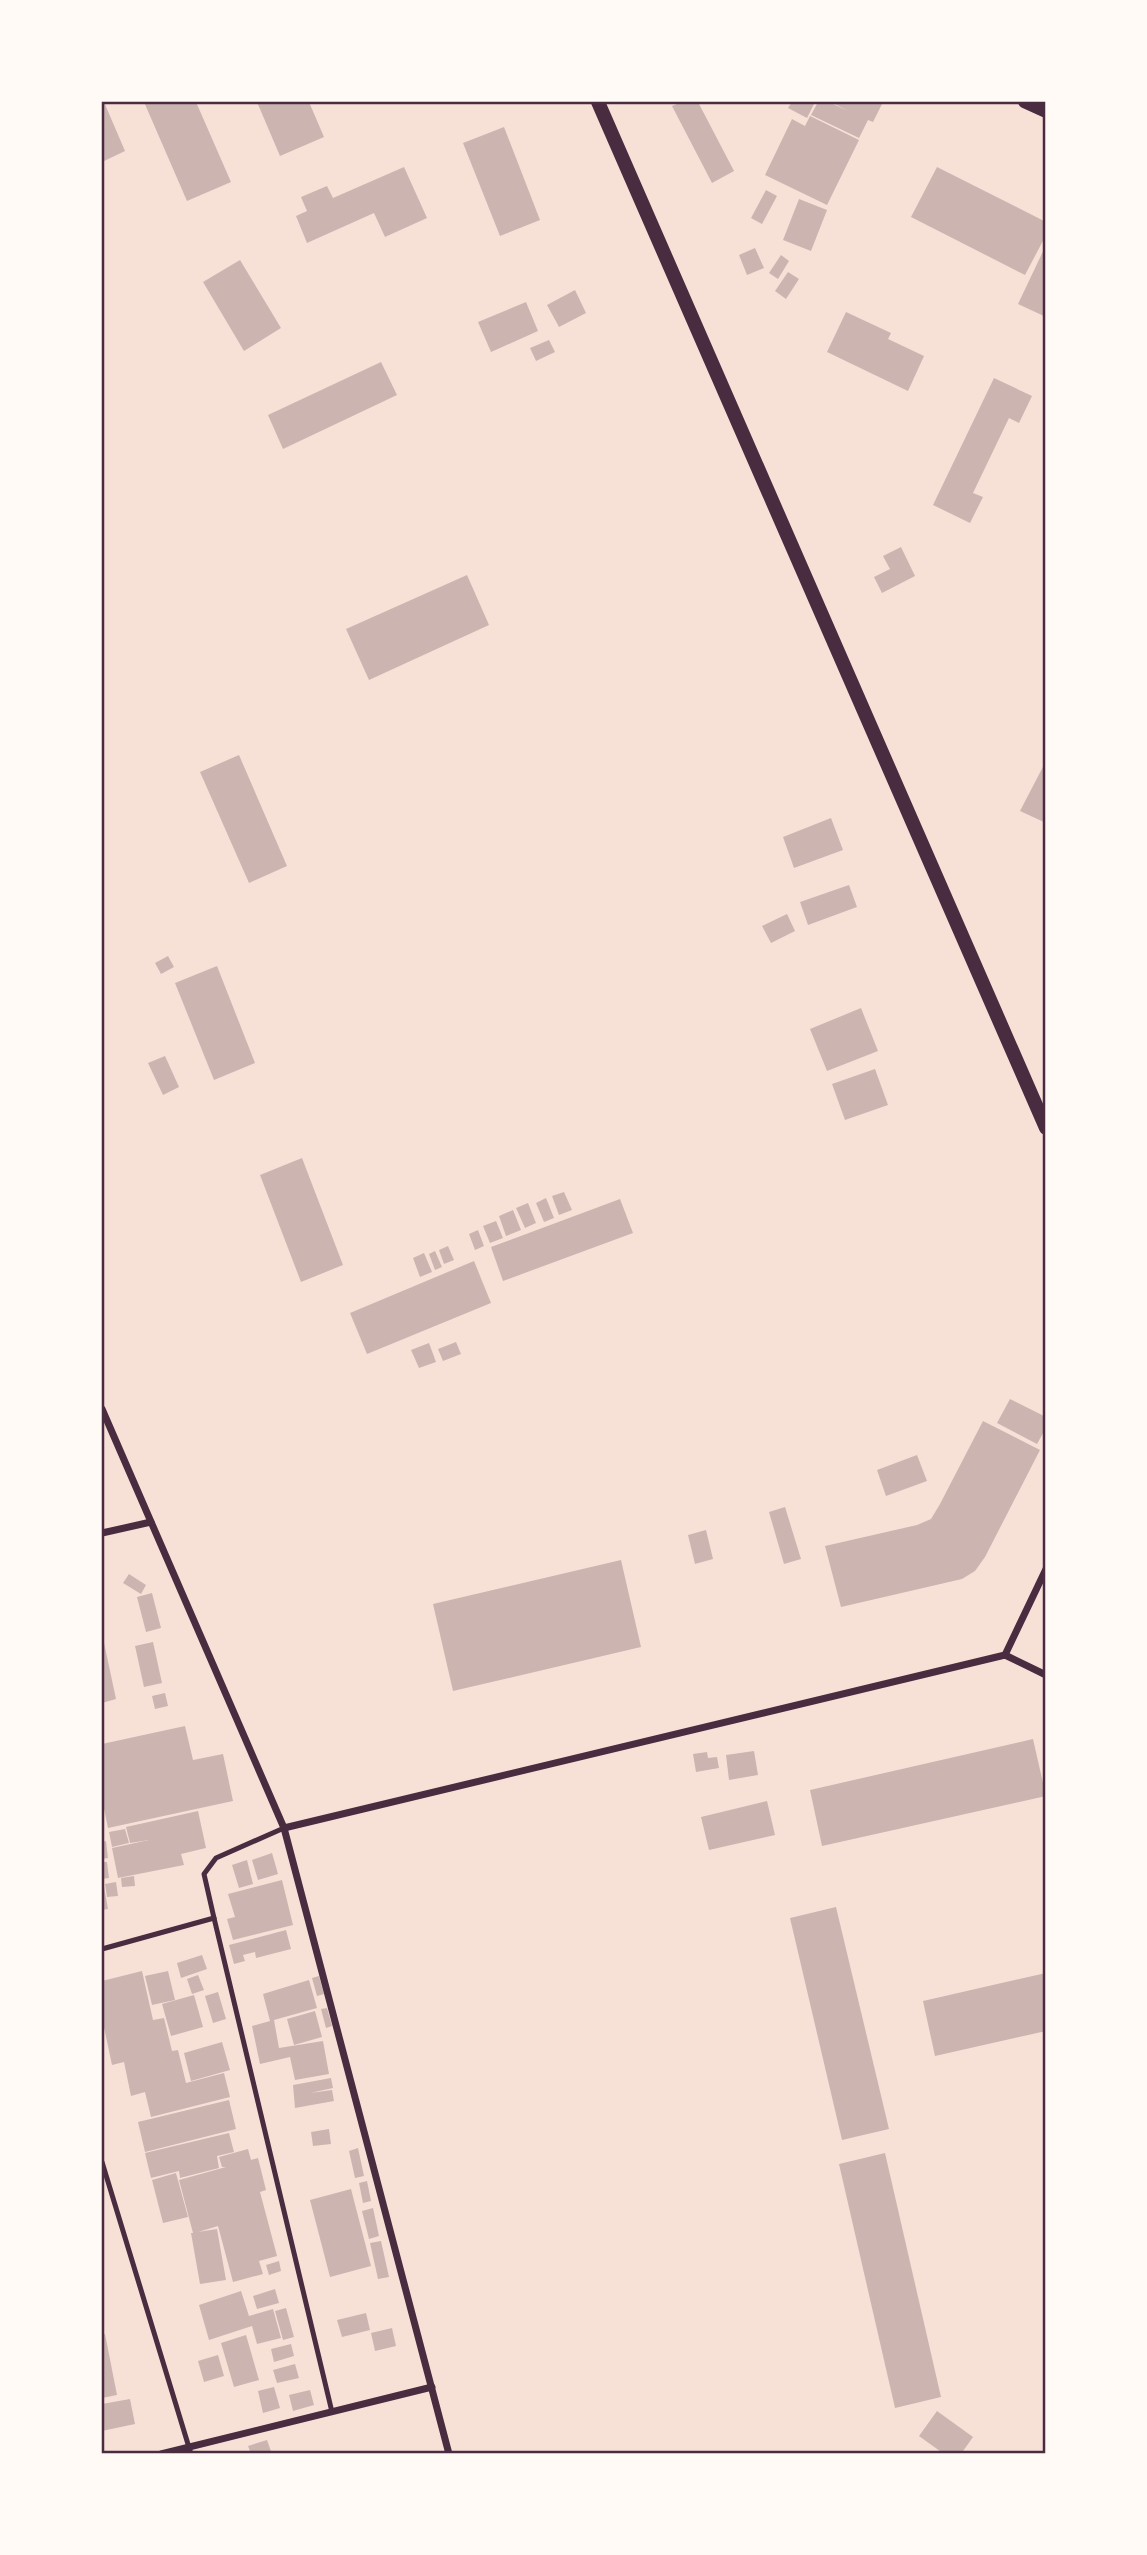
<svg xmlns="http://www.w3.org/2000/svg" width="1147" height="2555" font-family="Figtree,sans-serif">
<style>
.building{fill:#ccb4b1}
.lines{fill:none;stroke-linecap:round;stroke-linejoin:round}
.service{stroke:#4a2c40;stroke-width:5}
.minor{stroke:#4a2c40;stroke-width:7}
.tertiary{stroke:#4a2c40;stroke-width:12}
.secondary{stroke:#4a2c40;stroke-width:14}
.neatline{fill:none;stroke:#4a2c40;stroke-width:2.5}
</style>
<rect width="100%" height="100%" fill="#f7e1d7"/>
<g class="building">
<polygon points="102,102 104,102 125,151 102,162"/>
<polygon points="144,102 196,102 231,182 187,201"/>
<polygon points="257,102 309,102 324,137 280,156"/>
<polygon points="682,102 698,102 734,171 712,183 672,106"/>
<polygon points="792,102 815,102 807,118 788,108"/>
<polygon points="818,102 829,102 848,111 831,102 883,102 873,122 868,120 859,138 811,115"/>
<polygon points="810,116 859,140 827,205 765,175 792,119 805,126"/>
<polygon points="504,127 540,220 500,236 463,143"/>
<polygon points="404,167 427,218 385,237 374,213 307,243 296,216 307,211 301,197 327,186 333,198"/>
<polygon points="937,167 1046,222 1046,235 1025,275 911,217"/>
<polygon points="766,190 777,196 762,224 751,218"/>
<polygon points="799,199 827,210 811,251 783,240"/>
<polygon points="1046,245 1046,317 1018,304"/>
<polygon points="755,248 764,268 747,275 739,255"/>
<polygon points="781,255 789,261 778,279 769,273"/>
<polygon points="240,260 281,328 244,351 203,282"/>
<polygon points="788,272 799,279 786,299 775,291"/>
<polygon points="575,290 586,313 559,327 547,305"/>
<polygon points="526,302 538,331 491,352 478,322"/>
<polygon points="846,312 891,333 888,339 924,356 908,391 827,352"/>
<polygon points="549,340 555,352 536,361 530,348"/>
<polygon points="381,362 397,395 283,449 268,415"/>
<polygon points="994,378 1032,396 1019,423 1009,418 973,493 983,497 970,523 933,505"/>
<polygon points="901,547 915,576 882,593 874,577 890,569 883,556"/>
<polygon points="467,575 489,625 369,680 346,629"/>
<polygon points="239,755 287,866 249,883 200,772"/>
<polygon points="1046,761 1046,823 1020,811"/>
<polygon points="831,818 843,850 794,868 783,837"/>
<polygon points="849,885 857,907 808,925 800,902"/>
<polygon points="787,914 795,931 771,943 762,926"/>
<polygon points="168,956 174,967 161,974 155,963"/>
<polygon points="217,966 255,1063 214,1080 175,983"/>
<polygon points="861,1008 878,1051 827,1071 810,1029"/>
<polygon points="165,1056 179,1087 163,1095 148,1063"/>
<polygon points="875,1069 888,1105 845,1120 832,1084"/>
<polygon points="302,1158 343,1265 301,1282 260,1175"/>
<polygon points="564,1192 572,1210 559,1215 552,1196"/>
<polygon points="546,1198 554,1218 544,1222 536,1203"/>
<polygon points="620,1199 633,1233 503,1281 491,1247"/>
<polygon points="528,1203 536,1223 525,1228 516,1208"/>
<polygon points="513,1210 521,1230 506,1236 499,1216"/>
<polygon points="496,1221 503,1238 490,1243 483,1226"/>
<polygon points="478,1230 484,1246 475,1250 469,1234"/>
<polygon points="448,1246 454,1260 444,1264 439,1250"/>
<polygon points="435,1251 442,1267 435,1270 429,1254"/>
<polygon points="424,1253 432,1272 420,1277 413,1258"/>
<polygon points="474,1261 491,1303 367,1354 350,1313"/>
<polygon points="456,1342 461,1354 443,1361 438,1349"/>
<polygon points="429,1343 436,1362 419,1368 411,1350"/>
<polygon points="1010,1399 1046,1417 1046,1428 1037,1444 997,1423"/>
<polygon points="983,1421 1040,1450 985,1557 975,1571 962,1579 841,1607 825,1546 917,1525 931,1519 940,1504"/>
<polygon points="917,1455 927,1481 886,1496 877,1470"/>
<polygon points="785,1507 801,1559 784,1564 769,1512"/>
<polygon points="706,1530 713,1559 695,1564 688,1535"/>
<polygon points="621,1560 641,1647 453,1691 433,1604"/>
<polygon points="129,1574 146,1585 141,1594 123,1583"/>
<polygon points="152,1593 161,1628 146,1632 137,1597"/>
<polygon points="103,1638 116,1699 102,1703 102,1639"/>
<polygon points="153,1642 162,1683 144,1687 135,1646"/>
<polygon points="165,1693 168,1706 155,1709 152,1696"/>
<polygon points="185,1726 193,1760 223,1754 233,1801 108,1828 102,1799 102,1744"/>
<polygon points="1033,1739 1046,1796 822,1846 810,1790"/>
<polygon points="754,1751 758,1775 729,1780 726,1755"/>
<polygon points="707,1752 708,1758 717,1757 719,1768 696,1772 693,1754"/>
<polygon points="767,1801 775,1835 709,1850 701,1817"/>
<polygon points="198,1811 206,1848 181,1854 184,1865 118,1878 112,1848 149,1840 130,1843 126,1827"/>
<polygon points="125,1829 129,1843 112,1847 109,1832"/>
<polygon points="106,1841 108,1858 102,1859 102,1842"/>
<polygon points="272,1853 278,1874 258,1880 252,1860"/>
<polygon points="247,1860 253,1884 239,1888 232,1865"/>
<polygon points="102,1862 107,1862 109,1878 102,1879"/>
<polygon points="134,1876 135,1886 122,1887 121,1878"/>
<polygon points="282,1880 293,1925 233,1940 227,1919 235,1917 228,1894"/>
<polygon points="103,1881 108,1909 102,1910 102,1882"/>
<polygon points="116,1882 118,1896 107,1897 105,1884"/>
<polygon points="836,1907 889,2129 842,2140 790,1918"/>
<polygon points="286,1930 291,1949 256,1958 255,1952 243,1955 245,1961 234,1964 229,1945"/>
<polygon points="202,1955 207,1969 181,1978 177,1963"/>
<polygon points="142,1971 153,2020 164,2018 172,2051 178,2050 186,2083 224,2073 230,2097 151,2117 145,2092 131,2096 124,2062 112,2065 102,2018 102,1981"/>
<polygon points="168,1971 175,2000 152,2005 145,1976"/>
<polygon points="1046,1973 1046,2031 935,2056 923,2001"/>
<polygon points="198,1975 204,1990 192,1994 187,1979"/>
<polygon points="319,1976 324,1994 317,1996 312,1978"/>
<polygon points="309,1980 317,2008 274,2020 279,2048 323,2041 329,2074 295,2080 290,2057 260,2064 252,2026 270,2021 263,1994"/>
<polygon points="218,1992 226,2019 213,2023 205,1996"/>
<polygon points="194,1995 203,2027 171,2036 162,2004"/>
<polygon points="327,2008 332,2026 326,2028 321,2009"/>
<polygon points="315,2011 322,2037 294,2045 287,2019"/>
<polygon points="222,2042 230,2070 191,2081 184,2053"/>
<polygon points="331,2078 333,2088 310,2093 332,2090 334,2101 295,2108 293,2085"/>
<polygon points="229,2100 236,2129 145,2152 138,2122"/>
<polygon points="329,2129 331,2144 313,2146 311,2132"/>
<polygon points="229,2133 234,2152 217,2156 219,2168 180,2178 179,2171 151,2178 145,2153"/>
<polygon points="358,2148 364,2176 355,2178 349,2151"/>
<polygon points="248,2149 251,2160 258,2158 266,2190 260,2192 277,2256 259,2261 263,2274 233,2282 218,2226 198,2232 217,2229 226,2280 200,2284 191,2233 193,2233 179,2180 226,2167 222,2167 219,2157"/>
<polygon points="885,2153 941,2397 895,2408 839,2164"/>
<polygon points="176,2173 188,2217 163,2223 152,2180"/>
<polygon points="367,2181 371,2201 363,2203 359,2183"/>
<polygon points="351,2189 371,2266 330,2277 310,2200"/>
<polygon points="373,2208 379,2236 369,2239 362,2211"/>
<polygon points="381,2241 389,2277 378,2279 370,2243"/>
<polygon points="279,2261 281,2271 269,2275 266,2265"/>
<polygon points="275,2289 279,2303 257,2309 253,2296"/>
<polygon points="241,2291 249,2316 273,2309 281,2338 257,2344 252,2326 209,2340 199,2305"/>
<polygon points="286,2308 294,2337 283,2340 275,2311"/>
<polygon points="366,2313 370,2330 342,2337 337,2320"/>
<polygon points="392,2328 396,2346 375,2351 371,2333"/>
<polygon points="102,2334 105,2334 117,2395 102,2398"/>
<polygon points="246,2335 259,2380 234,2387 221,2343"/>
<polygon points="291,2344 294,2356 274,2362 271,2349"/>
<polygon points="218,2355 224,2376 204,2382 198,2361"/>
<polygon points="295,2364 299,2378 277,2383 273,2370"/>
<polygon points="274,2387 280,2408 263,2413 258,2391"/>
<polygon points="310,2390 314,2405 293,2411 289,2395"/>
<polygon points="130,2399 135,2424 102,2431 102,2404"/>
<polygon points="937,2411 973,2437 961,2454 944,2454 919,2436"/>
<polygon points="267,2440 272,2454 251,2454 248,2446"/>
</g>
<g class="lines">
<g class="service">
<polyline points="214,1918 204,1874 216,1858 284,1828"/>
<polyline points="102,1949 214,1918 332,2412"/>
<polyline points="102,2162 191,2454"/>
</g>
<g class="minor">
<polyline points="102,1409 284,1828 449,2454"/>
<polyline points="102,1533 151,1522"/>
<polyline points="1005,1655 1046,1569"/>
<polyline points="1005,1655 1046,1675"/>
<polyline points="284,1828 1005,1655"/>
<polyline points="161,2454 432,2387"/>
</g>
<polyline class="tertiary" points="1024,102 1046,112"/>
<polyline class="secondary" points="598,102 1046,1128"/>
</g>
<rect width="1147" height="2555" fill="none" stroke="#fffaf5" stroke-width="206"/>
<rect x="103" y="103" width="941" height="2349" class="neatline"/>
</svg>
